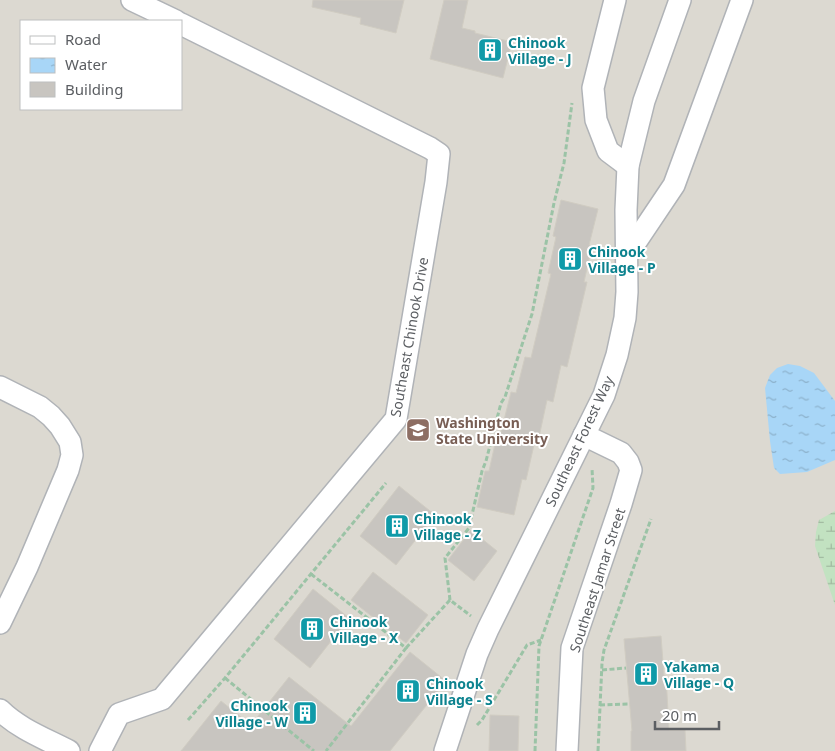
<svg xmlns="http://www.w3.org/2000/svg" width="835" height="751" font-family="'Noto Sans',sans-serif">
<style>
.education{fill:#dcd9d1;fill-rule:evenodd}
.wetland{fill:url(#wetland-marsh)}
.water{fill:url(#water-ripples)}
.building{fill:#c8c5c0;stroke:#d0ccc2}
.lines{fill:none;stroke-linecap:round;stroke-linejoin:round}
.minor-casing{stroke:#b0b3b7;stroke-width:24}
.path{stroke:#9bc3a6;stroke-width:3;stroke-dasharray:5 2.5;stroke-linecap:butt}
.minor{stroke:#fff;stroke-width:21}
.labels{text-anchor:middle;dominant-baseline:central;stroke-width:4;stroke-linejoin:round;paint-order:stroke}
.culture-label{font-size:14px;font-weight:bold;fill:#0d838f;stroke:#fff;text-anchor:start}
.street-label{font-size:14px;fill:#5b5e62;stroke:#fff}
.education-label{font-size:14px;font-weight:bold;fill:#785e54;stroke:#fff;text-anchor:start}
</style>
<defs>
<pattern id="wetland-marsh" width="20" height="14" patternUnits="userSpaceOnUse" patternTransform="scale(1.25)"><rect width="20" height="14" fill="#c2e2c1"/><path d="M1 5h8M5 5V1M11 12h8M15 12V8" fill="none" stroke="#a1baa0"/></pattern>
<pattern id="water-ripples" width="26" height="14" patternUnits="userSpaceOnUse" patternTransform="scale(1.25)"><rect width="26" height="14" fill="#a8d6f7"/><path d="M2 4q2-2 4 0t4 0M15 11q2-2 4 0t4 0" fill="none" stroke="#8cb1cb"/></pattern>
</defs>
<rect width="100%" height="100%" fill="#eceae3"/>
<path class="education" d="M0,0h835v751h-835zM21,21h160v88h-160z"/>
<polygon class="wetland" points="835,511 835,605 815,546 816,532 819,520"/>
<polygon class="water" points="788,364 800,366 814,373 835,401 835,460 807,472 780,474 774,468 770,441 765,388 770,375 777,368"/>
<g class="building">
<polygon points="313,0 404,0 396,33 360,24 361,18 312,7"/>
<polygon points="444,0 468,0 462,28 475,31 475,33 512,42 503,78 430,59"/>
<polygon points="561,200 598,209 589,245 592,246 584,282 587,282 567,367 561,365 553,402 547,400 539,437 536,436 526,480 522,479 514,515 477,507 485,471 489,471 497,435 500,436 511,392 516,393 525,357 531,358 551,274 548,273 556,237 553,236"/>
<polygon points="399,486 435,515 396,565 360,536"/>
<polygon points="471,530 497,551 474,581 448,560"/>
<polygon points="373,572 428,615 406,643 351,600"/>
<polygon points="313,589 349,618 310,668 274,639"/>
<polygon points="661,636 664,676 666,676 669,730 685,730 686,751 631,751 631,731 632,731 624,639"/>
<polygon points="410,652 446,681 390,751 181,751 221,701 251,725 289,677 351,726"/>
<polygon points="490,715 519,716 518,751 489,751"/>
</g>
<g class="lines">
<defs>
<g id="minor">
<polyline points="132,0 176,21"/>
<polyline points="615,0 593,88 596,120 608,151 628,166"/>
<polyline points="627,255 674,185 742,0"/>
<polyline points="0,387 40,407 51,416 60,426 70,442 72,455 68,470 27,567 0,623"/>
<path d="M0,710c19,19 46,29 69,41"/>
<polyline points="100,751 119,714 162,699 396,419 436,182 439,154 430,148 181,24"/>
<polyline points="445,751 477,654 488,629 604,395 617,355 625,318 627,292 626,210 628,166 644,101 680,0"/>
<polyline points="567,751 572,648 621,504 631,470 628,462 621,453 584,435"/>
</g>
</defs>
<use href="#minor" class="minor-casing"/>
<g class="path">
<polyline points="311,574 406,648 326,751"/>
<polyline points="450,600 445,558 469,528 482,471 486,461 501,403 505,397 532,314 554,203 564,163 572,103"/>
<polyline points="406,648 450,600 471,616"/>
<polyline points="602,670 626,668"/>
<polyline points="225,678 314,751"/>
<polyline points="600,705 630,704"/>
<polyline points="188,720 225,678 386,483"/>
<polyline points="477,725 482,720 527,645 541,640"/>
<polyline points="535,751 539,646 593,488 592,468"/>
<polyline points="598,751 602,663 604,650 651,519"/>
</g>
<use href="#minor" class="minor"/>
</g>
<defs>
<symbol id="building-square" viewBox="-11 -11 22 22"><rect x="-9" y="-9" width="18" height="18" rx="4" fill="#0f9aa8" stroke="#fff"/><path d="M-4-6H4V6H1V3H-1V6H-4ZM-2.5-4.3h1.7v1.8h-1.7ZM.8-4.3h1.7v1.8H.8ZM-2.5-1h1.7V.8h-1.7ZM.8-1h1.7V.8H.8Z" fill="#fff"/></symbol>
<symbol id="university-square" viewBox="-11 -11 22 22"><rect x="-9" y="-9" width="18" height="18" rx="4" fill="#8d6e63" stroke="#fff"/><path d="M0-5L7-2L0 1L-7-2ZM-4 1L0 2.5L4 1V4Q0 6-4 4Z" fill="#fff"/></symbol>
</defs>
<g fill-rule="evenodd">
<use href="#building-square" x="476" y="36" width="28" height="28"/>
<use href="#building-square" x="556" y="245" width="28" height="28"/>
<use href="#university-square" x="404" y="416" width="28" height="28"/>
<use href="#building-square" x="383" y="512" width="28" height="28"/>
<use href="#building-square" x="298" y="615" width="28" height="28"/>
<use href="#building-square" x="632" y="660" width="28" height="28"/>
<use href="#building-square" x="394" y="677" width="28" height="28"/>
<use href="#building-square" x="291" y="699" width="28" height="28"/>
</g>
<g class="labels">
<g class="culture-label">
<text x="508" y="42">Chinook<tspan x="508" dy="16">Village - J</tspan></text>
<text x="588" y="251">Chinook<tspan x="588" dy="16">Village - P</tspan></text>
<text x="414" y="518">Chinook<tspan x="414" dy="16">Village - Z</tspan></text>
<text x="330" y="621">Chinook<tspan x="330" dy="16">Village - X</tspan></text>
<text x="664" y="666">Yakama<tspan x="664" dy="16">Village - Q</tspan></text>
<text x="426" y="683">Chinook<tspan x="426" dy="16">Village - S</tspan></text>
<text x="288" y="705" text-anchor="end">Chinook<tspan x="288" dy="16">Village - W</tspan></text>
</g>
<g class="street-label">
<text transform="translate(409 337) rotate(-80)">Southeast Chinook Drive</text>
<text transform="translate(579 441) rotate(-65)">Southeast Forest Way</text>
<text transform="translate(597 580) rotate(-72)">Southeast Jamar Street</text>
</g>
<g class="education-label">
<text x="436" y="422">Washington<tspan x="436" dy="16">State University</tspan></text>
</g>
</g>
<rect x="20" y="20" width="162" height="90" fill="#ffffff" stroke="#bdbfc0"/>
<rect x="30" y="36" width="25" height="8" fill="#ffffff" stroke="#bdbfc0"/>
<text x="65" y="45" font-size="15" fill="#5b5e62">Road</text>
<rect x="30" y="58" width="25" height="15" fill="url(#water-ripples)" stroke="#bdbfc0"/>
<text x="65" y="70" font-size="15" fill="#5b5e62">Water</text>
<rect x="30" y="82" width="25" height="15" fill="#c8c5c0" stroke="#bdbfc0"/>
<text x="65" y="95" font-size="15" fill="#5b5e62">Building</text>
<path d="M655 721v8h64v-8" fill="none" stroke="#5b5e62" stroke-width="2.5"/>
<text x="662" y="721" font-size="15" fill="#5b5e62" stroke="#ffffff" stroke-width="4" paint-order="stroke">20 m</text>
</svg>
